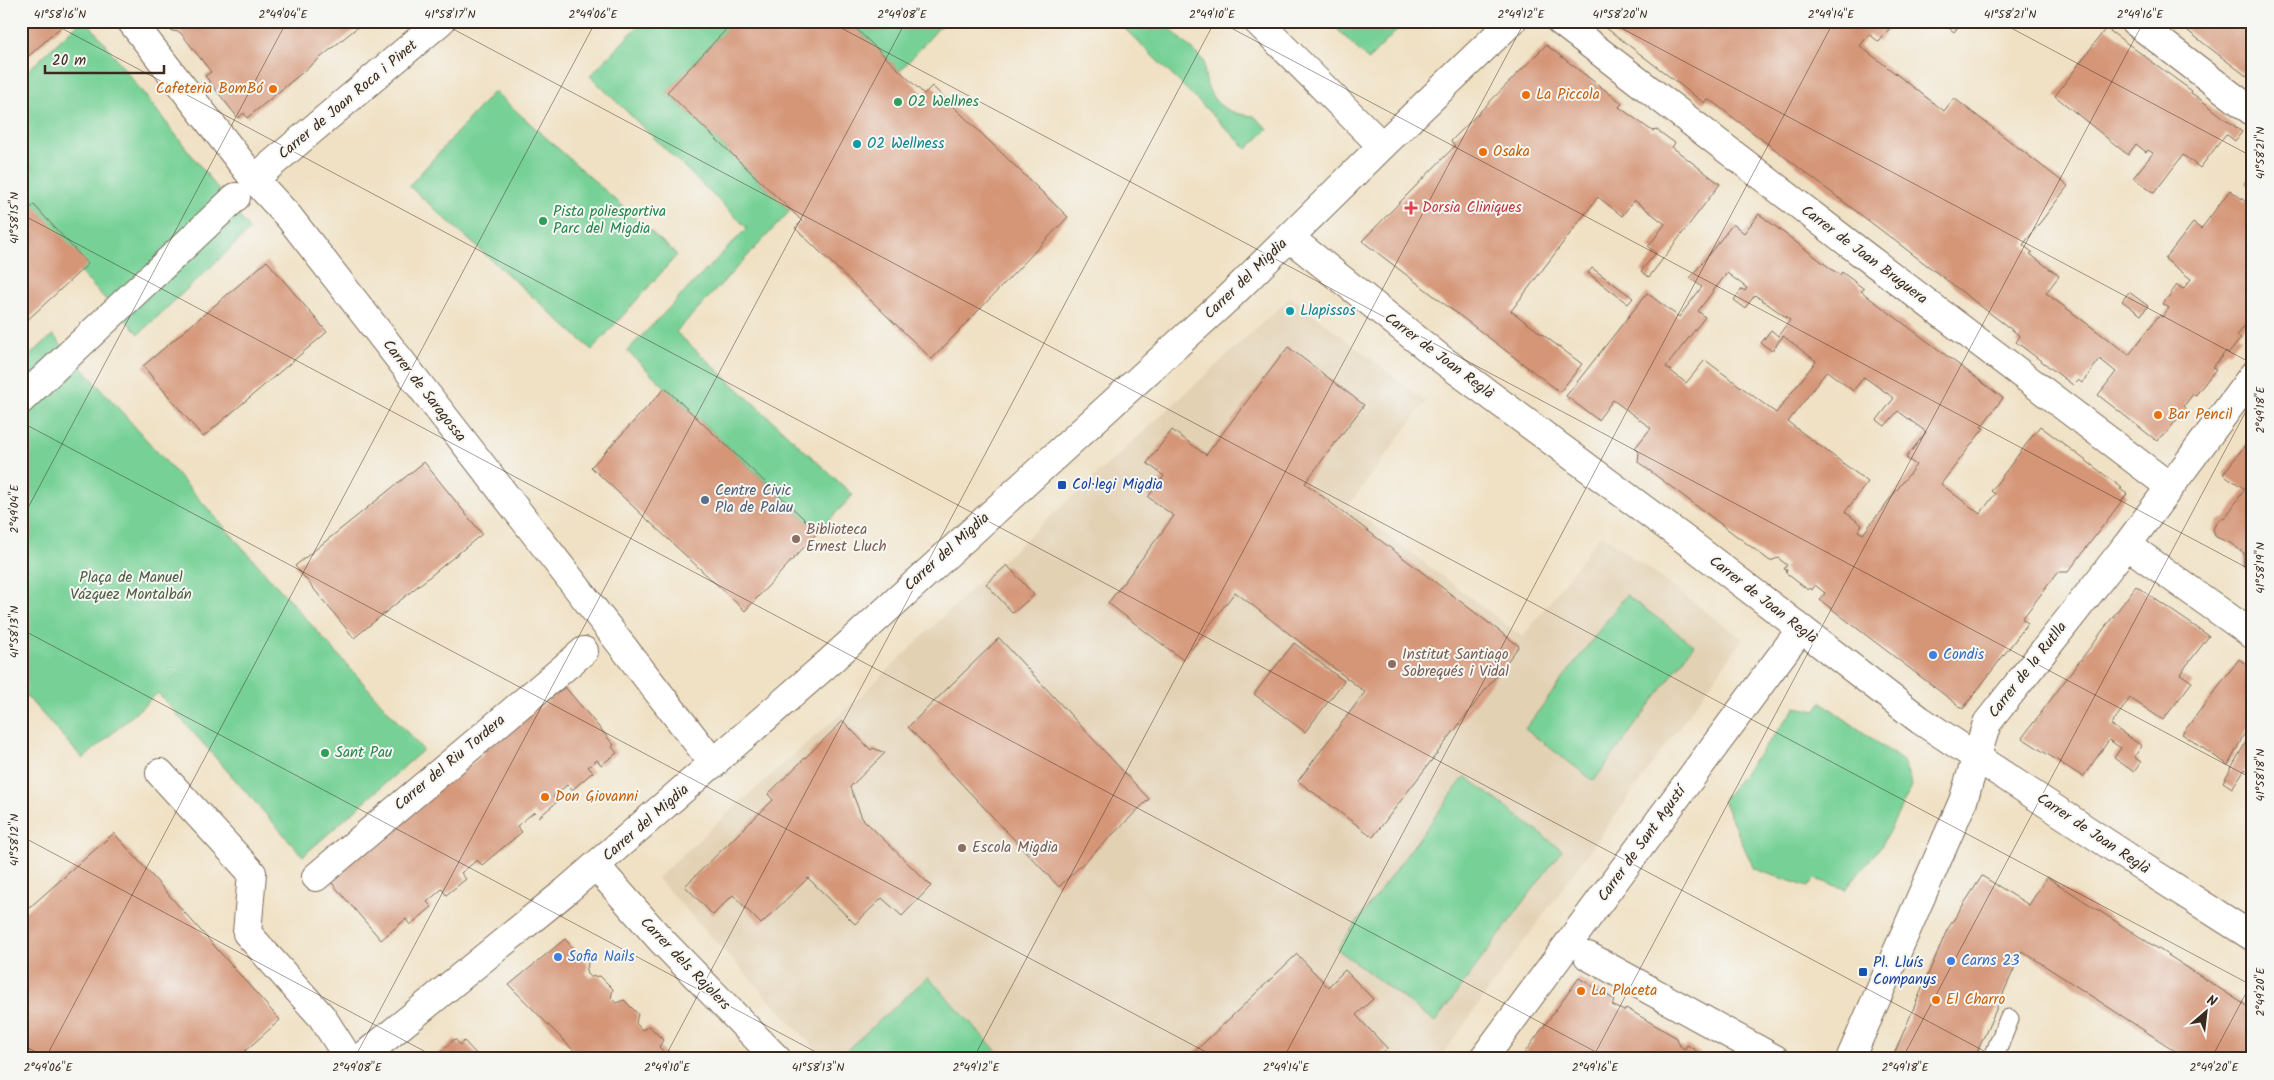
<svg xmlns="http://www.w3.org/2000/svg" width="2274" height="1080" font-family="Kalam,sans-serif">
<style>
.built{fill:#e3d1b4}
.green{fill:#77d197;stroke:#597e5a}
.building{fill:#d59678;fill-rule:evenodd}
.lines{fill:none;stroke-linecap:round;stroke-linejoin:round}
.lane-casing{stroke:#7a6a58;stroke-width:21}
.street-casing{stroke:#7a6a58;stroke-width:30}
.lane{stroke:#fff;stroke-width:19}
.street{stroke:#fff;stroke-width:28}
.ticks{fill:none;stroke:#3b2a1e;stroke-width:1;stroke-opacity:0.45}
.food-dot{fill:#e8710a;stroke:#f6f6f2;stroke-width:2}
.leisure-dot{fill:#2e9e5b;stroke:#f6f6f2;stroke-width:2}
.culture-dot{fill:#0f9aa8;stroke:#f6f6f2;stroke-width:2}
.health-dot{fill:#e0444e;stroke:#f6f6f2;stroke-width:2}
.transit-dot{fill:#1a4fb4;stroke:#f6f6f2;stroke-width:2}
.service-dot{fill:#5c6f8a;stroke:#f6f6f2;stroke-width:2}
.education-dot{fill:#8d6e63;stroke:#f6f6f2;stroke-width:2}
.shop-dot{fill:#3f7fe0;stroke:#f6f6f2;stroke-width:2}
.labels{text-anchor:middle;dominant-baseline:central;stroke-width:4;stroke-linejoin:round;paint-order:stroke}
.food-label{font-size:15px;fill:#c56008;stroke:#f6f6f2;text-anchor:start}
.street-label{font-size:15px;fill:#3b2a1e;stroke:#f6f6f2}
.leisure-label{font-size:15px;fill:#27864d;stroke:#f6f6f2;text-anchor:start}
.culture-label{font-size:15px;fill:#0d838f;stroke:#f6f6f2;text-anchor:start}
.health-label{font-size:15px;fill:#be3a42;stroke:#f6f6f2;text-anchor:start}
.transit-label{font-size:15px;fill:#164399;stroke:#f6f6f2;text-anchor:start}
.service-label{font-size:15px;fill:#4e5e75;stroke:#f6f6f2;text-anchor:start}
.education-label{font-size:15px;fill:#785e54;stroke:#f6f6f2;text-anchor:start}
.park-label{font-size:15px;fill:#4d5c42;stroke:#f6f6f2}
.shop-label{font-size:15px;fill:#366cbe;stroke:#f6f6f2;text-anchor:start}
.neatline{fill:none;stroke:#3b2a1e;stroke-width:2}
.ticks-label{font-size:12px;text-anchor:middle;fill:#3b2a1e}
</style>
<rect width="100%" height="100%" fill="#f6f6f2"/>
<filter id="ink" filterUnits="userSpaceOnUse"><feTurbulence type="fractalNoise" baseFrequency=".02" numOctaves="2"/><feDisplacementMap in="SourceGraphic" scale="10" xChannelSelector="R" yChannelSelector="G"/><feConvolveMatrix kernelMatrix="1 2 1 2 8 2 1 2 1" color-interpolation-filters="sRGB"/></filter>
<filter id="wash" filterUnits="userSpaceOnUse"><feTurbulence type="fractalNoise" baseFrequency=".0096" numOctaves="4" result="noise"/><feDisplacementMap in="SourceGraphic" scale="20" xChannelSelector="R" yChannelSelector="G"/><feGaussianBlur stdDeviation="1.12" result="paint"/><feColorMatrix in="noise" values="0 0 0 0 0 0 0 0 0 0 0 0 0 0 0 0 0 1.4 0 .05"/><feComposite in="paint" operator="in"/></filter>
<g filter="url(#wash)">
<rect width="100%" height="100%" fill="#f0e1c4"/>
<polygon class="built" points="1291,297 1426,402 1348,506 1523,637 1601,534 1743,639 1439,1059 824,1059 657,878 731,810 859,698 980,581"/>
<g class="green">
<polygon points="81,21 87,21 250,230 139,334 21,211 21,77"/>
<polygon points="643,21 734,21 667,92 790,211 676,332 853,495 818,532 627,351 747,228 590,76"/>
<polygon points="848,21 945,21 900,71"/>
<path d="M1117,21h45l42,40c0,35 15,53 50,55l14,13 -21,20z"/>
<polygon points="1337,21 1406,21 1368,60 1337,29"/>
<polygon points="494,91 677,255 592,350 409,186"/>
<polygon points="53,335 423,750 303,856 158,693 83,759 21,690 21,363"/>
<polygon points="1626,595 1694,645 1594,781 1525,729"/>
<polygon points="1821,702 1903,761 1912,786 1882,845 1846,889 1815,879 1808,887 1754,869 1723,800 1796,707 1815,711"/>
<polygon points="1465,776 1562,850 1435,1022 1337,949"/>
<polygon points="928,977 1004,1059 841,1059 839,1057"/>
</g>
<g id="blocks">
<g class="building">
<polygon points="21,21 60,21 63,25 21,63"/>
<polygon points="164,21 365,21 247,118 244,113 238,118 205,76 211,72 180,32 172,31"/>
<polygon points="734,21 848,21 924,94 932,86 1068,217 932,359 795,228 802,221 667,92"/>
<polygon points="1597,21 1826,21 1832,26 1835,21 1895,21 1879,42 1869,34 1860,46 1944,111 1954,98 2068,186 2023,245 2032,252 2030,254 2059,276 2046,293 2129,355 2159,315 2162,317 2169,308 2163,304 2177,285 2183,289 2191,279 2165,259 2193,223 2201,229 2230,190 2246,202 2253,193 2253,319 2251,317 2237,336 2241,338 2229,353 2226,351 2213,367 2216,369 2195,396 2193,394 2184,406 2186,408 2164,436 2162,435 2157,441 2098,395 2116,372 2100,359 2082,383 2078,380 2073,385 2016,342 2020,336 1714,103 1707,99 1704,103"/>
<polygon points="1940,21 1963,21 1954,32"/>
<polygon points="2175,21 2253,21 2253,81 2224,59"/>
<polygon points="2106,28 2192,91 2191,93 2196,96 2242,132 2235,141 2226,134 2200,168 2183,155 2154,193 2133,178 2153,153 2148,150 2146,152 2136,144 2128,155 2055,96"/>
<polygon points="1546,45 1622,103 1619,107 1648,128 1652,131 1657,130 1675,143 1672,147 1720,184 1649,277 1641,271 1656,253 1648,247 1665,224 1634,200 1622,216 1598,197 1511,311 1582,364 1560,392 1362,241 1455,146 1451,141"/>
<polygon points="2253,173 2253,189 2245,183"/>
<polygon points="34,205 88,264 21,326 21,217"/>
<path d="M1759,214l75,57 6,4 2,-3 22,17 -3,2 6,5 136,102 -22,29 3,1 -43,56 39,30 15,-20 -4,-3 49,-65 82,62 -2,1 7,5 -59,78h-10l-36,47 6,4 -65,86 -143,-109 5,-7 -10,-8 -3,5 -2,-2 -2,2 -22,-17 1,-3 -3,-1 3,-4 -9,-7 -8,3 -132,-99 1,-10 -4,-4 16,-20 -38,-28 -15,20 -32,-24 81,-103 32,24 23,-30 -12,-9 43,-54 11,9zM1727,273l20,15 -2,3 -3,-2 -8,11 11,8 10,-13 35,25 -12,16 -7,-6 -10,13 11,8 11,-15 33,25 -40,52 -71,-53 -19,23 -20,-16 39,-50 -7,-6zM1827,371l26,20 11,-14 30,21 -17,22 8,6 13,-15 28,21 -20,26 10,7 -53,69 -5,-3 4,-6 -17,-13 23,-30 -80,-60z"/>
<polygon points="267,261 327,332 203,437 143,366"/>
<polygon points="1592,268 1633,298 1628,304 1588,273"/>
<polygon points="2129,292 2148,306 2141,315 2122,301"/>
<polygon points="1288,347 1364,405 1305,483 1519,646 1373,837 1298,781 1365,692 1235,592 1183,660 1108,603 1174,516 1148,497 1164,476 1147,463 1172,430 1206,455"/>
<polygon points="665,388 818,532 745,611 591,467"/>
<polygon points="2253,435 2253,572 2244,567 2244,553 2230,543 2216,537 2213,530 2215,525 2219,520 2225,518 2245,489 2223,474"/>
<polygon points="424,462 482,534 354,638 295,566"/>
<polygon points="1007,565 1034,595 1013,613 986,584"/>
<polygon points="2136,586 2209,636 2180,674 2192,682 2163,720 2130,698 2111,725 2142,746 2134,757 2141,762 2134,772 2114,758 2121,748 2109,740 2083,777 2022,738"/>
<polygon points="999,638 1149,799 1059,887 908,727"/>
<polygon points="1294,643 1344,681 1305,732 1254,694"/>
<polygon points="2239,659 2253,669 2253,718 2228,765 2182,734"/>
<polygon points="565,687 614,745 612,747 617,753 601,765 597,760 588,767 593,772 572,790 567,785 553,797 557,802 539,817 534,812 517,826 522,832 482,865 477,860 461,873 466,879 446,895 442,889 427,902 432,907 410,925 406,919 381,940 331,882 375,838 378,843 392,831 389,826 407,811 410,816 427,802 424,797 466,762 469,766 484,754 481,749 501,733 504,737 518,725 515,721 535,704 539,708"/>
<polygon points="843,721 871,750 873,748 885,753 850,787 862,818 931,886 902,916 882,898 855,924 808,878 761,924 733,895 713,915 685,886 773,800 768,794"/>
<polygon points="2253,730 2253,775 2245,769 2232,788 2223,782"/>
<polygon points="114,833 280,1020 236,1059 36,1059 21,1042 21,915"/>
<polygon points="1982,876 2029,905 2047,877 2253,1010 2253,1059 2188,1059 2022,951 1974,1059 1892,1059 1947,930"/>
<polygon points="565,939 588,964 586,973 590,977 600,976 613,989 611,998 616,1003 624,1000 638,1014 636,1023 642,1030 649,1026 663,1040 659,1047 667,1055 675,1053 681,1059 582,1059 509,985"/>
<polygon points="1297,954 1328,987 1345,970 1373,999 1356,1015 1387,1048 1376,1059 1187,1059"/>
<polygon points="1579,978 1615,1000 1612,1005 1624,1011 1626,1008 1677,1038 1680,1046 1685,1049 1687,1045 1709,1059 1520,1059"/>
<polygon points="455,1039 460,1045 464,1041 481,1059 432,1059"/>
</g>
</g>
</g>
<g filter="url(#ink)">
<use href="#blocks" fill-opacity="0" stroke="#7a6a58" stroke-width="1"/>
<g class="lines">
<defs>
<polyline id="lane" points="1993,1059 2009,1019"/>
<g id="street">
<polyline points="131,21 254,179 289,217 714,764"/>
<polyline points="1257,21 1382,146"/>
<polyline points="1560,21 1864,255 2169,486"/>
<polyline points="2134,21 2253,112"/>
<polyline points="254,179 441,21"/>
<polyline points="1290,238 1440,358 1688,542 1920,720 2146,869 2253,937"/>
<polyline points="21,400 236,197"/>
<polyline points="2127,545 2253,635"/>
<polyline points="160,773 252,873 247,933 322,1017 349,1059"/>
<polyline points="596,866 661,940 777,1059"/>
<polyline points="316,877 584,651"/>
<polyline points="1588,956 1775,1059"/>
<polyline points="360,1059 565,892 827,664 1227,299 1382,146 1512,21"/>
<polyline points="1483,1059 1801,629"/>
<polyline points="1850,1059 1963,801 1987,723 2127,545 2253,375"/>
</g>
</defs>
<use href="#lane" class="lane-casing"/>
<use href="#street" class="street-casing"/>
<use href="#lane" class="lane"/>
<use href="#street" class="street"/>
</g>
</g>
<path class="ticks" d="M48,21l1951,1038M438,21l1815,965M828,21l1425,758M1218,21l1035,550M1608,21l645,343M1998,21l255,136M21,214l1588,845M21,422l1198,637M21,521l266,-500M21,629l808,430M21,836l418,223M21,1044l28,15M45,1059l551,-1038M354,1059l552,-1038M664,1059l551,-1038M973,1059l552,-1038M1283,1059l551,-1038M1592,1059l552,-1038M1902,1059l351,-661M2211,1059l42,-79"/>
<g class="food-dot">
<circle cx="273" cy="89" r="5"/>
<circle cx="1526" cy="95" r="5"/>
<circle cx="1483" cy="152" r="5"/>
<circle cx="2158" cy="415" r="5"/>
<circle cx="545" cy="797" r="5"/>
<circle cx="1581" cy="991" r="5"/>
<circle cx="1936" cy="1000" r="5"/>
</g>
<g class="leisure-dot">
<circle cx="898" cy="102" r="5"/>
<circle cx="543" cy="221" r="5"/>
<circle cx="325" cy="753" r="5"/>
</g>
<g class="culture-dot">
<circle cx="857" cy="144" r="5"/>
<circle cx="1290" cy="311" r="5"/>
</g>
<path class="health-dot" d="M1408.5 200.5h5v5h5v5h-5v5h-5v-5h-5v-5h5z"/>
<g class="transit-dot">
<rect x="1057" y="480" width="10" height="10" rx="2.5"/>
<rect x="1858" y="967" width="10" height="10" rx="2.5"/>
</g>
<circle class="service-dot" cx="705" cy="500" r="5"/>
<g class="education-dot">
<circle cx="796" cy="539" r="5"/>
<circle cx="1392" cy="664" r="5"/>
<circle cx="962" cy="848" r="5"/>
</g>
<g class="shop-dot">
<circle cx="1933" cy="655" r="5"/>
<circle cx="558" cy="957" r="5"/>
<circle cx="1951" cy="961" r="5"/>
</g>
<g class="labels">
<g class="food-label">
<text x="263" y="89" text-anchor="end">Cafeteria BomBó</text>
<text x="1536" y="95">La Piccola</text>
<text x="1493" y="152">Osaka</text>
<text x="2168" y="415">Bar Pencil</text>
<text x="555" y="797">Don Giovanni</text>
<text x="1591" y="991">La Placeta</text>
<text x="1946" y="1000">El Charro</text>
</g>
<g class="street-label">
<text transform="translate(348 100) rotate(-40)">Carrer de Joan Roca i Pinet</text>
<text transform="translate(1864 255) rotate(37)">Carrer de Joan Bruguera</text>
<text transform="translate(1246 279) rotate(-44)">Carrer del Migdia</text>
<text transform="translate(1439 356) rotate(37)">Carrer de Joan Reglà</text>
<text transform="translate(424 391) rotate(52)">Carrer de Saragossa</text>
<text transform="translate(947 552) rotate(-42)">Carrer del Migdia</text>
<text transform="translate(1763 600) rotate(38)">Carrer de Joan Reglà</text>
<text transform="translate(2028 670) rotate(-52)">Carrer de la Rutlla</text>
<text transform="translate(450 763) rotate(-40)">Carrer del Riu Tordera</text>
<text transform="translate(646 823) rotate(-41)">Carrer del Migdia</text>
<text transform="translate(2093 834) rotate(34)">Carrer de Joan Reglà</text>
<text transform="translate(1642 844) rotate(-54)">Carrer de Sant Agustí</text>
<text transform="translate(685 964) rotate(46)">Carrer dels Rajolers</text>
</g>
<g class="leisure-label">
<text x="908" y="102">O2 Wellnes</text>
<text x="553" y="212">Pista poliesportiva<tspan x="553" dy="17">Parc del Migdia</tspan></text>
<text x="335" y="753">Sant Pau</text>
</g>
<g class="culture-label">
<text x="867" y="144">O2 Wellness</text>
<text x="1300" y="311">Llapissos</text>
</g>
<g class="health-label">
<text x="1422" y="208">Dorsia Cliniques</text>
</g>
<g class="transit-label">
<text x="1072" y="485">Col·legi Migdia</text>
<text x="1873" y="963">Pl. Lluís<tspan x="1873" dy="17">Companys</tspan></text>
</g>
<g class="service-label">
<text x="715" y="491">Centre Civic<tspan x="715" dy="17">Pla de Palau</tspan></text>
</g>
<g class="education-label">
<text x="806" y="530">Biblioteca<tspan x="806" dy="17">Ernest Lluch</tspan></text>
<text x="1402" y="655">Institut Santiago<tspan x="1402" dy="17">Sobrequés i Vidal</tspan></text>
<text x="972" y="848">Escola Migdia</text>
</g>
<g class="park-label">
<text x="131" y="578">Plaça de Manuel<tspan x="131" dy="17">Vázquez Montalbán</tspan></text>
</g>
<g class="shop-label">
<text x="1943" y="655">Condis</text>
<text x="568" y="957">Sofia Nails</text>
<text x="1961" y="961">Carns 23</text>
</g>
</g>
<rect width="2274" height="1080" fill="none" stroke="#f6f6f2" stroke-width="55"/>
<g transform="translate(2206 1012) rotate(28)" stroke="#f6f6f2" stroke-width="4" paint-order="stroke">
<path d="M0-4L9 19L0 12L-9 19Z" fill="#3b2a1e"/>
<text y="-8" font-size="14" font-weight="bold" text-anchor="middle" fill="#3b2a1e">N</text>
</g>
<path d="M45 65v8h119v-8" fill="none" stroke="#3b2a1e" stroke-width="2.5"/>
<text x="52" y="65" font-size="15" fill="#3b2a1e" stroke="#f6f6f2" stroke-width="4" paint-order="stroke">20 m</text>
<rect x="28" y="28" width="2218" height="1024" class="neatline"/>
<g class="ticks-label">
<text x="60" y="18">41°58'16"N</text>
<text x="283" y="18">2°49'04"E</text>
<text x="450" y="18">41°58'17"N</text>
<text x="593" y="18">2°49'06"E</text>
<text x="902" y="18">2°49'08"E</text>
<text x="1212" y="18">2°49'10"E</text>
<text x="1521" y="18">2°49'12"E</text>
<text x="1620" y="18">41°58'20"N</text>
<text x="1831" y="18">2°49'14"E</text>
<text x="2010" y="18">41°58'21"N</text>
<text x="2140" y="18">2°49'16"E</text>
<text transform="translate(2260 153) rotate(-90)" y="4">41°58'21"N</text>
<text transform="translate(14 218) rotate(-90)" y="4">41°58'15"N</text>
<text transform="translate(2260 410) rotate(-90)" y="4">2°49'18"E</text>
<text transform="translate(14 509) rotate(-90)" y="4">2°49'04"E</text>
<text transform="translate(2260 568) rotate(-90)" y="4">41°58'19"N</text>
<text transform="translate(14 632) rotate(-90)" y="4">41°58'13"N</text>
<text transform="translate(2260 775) rotate(-90)" y="4">41°58'18"N</text>
<text transform="translate(14 840) rotate(-90)" y="4">41°58'12"N</text>
<text transform="translate(2260 992) rotate(-90)" y="4">2°49'20"E</text>
<text x="48" y="1071">2°49'06"E</text>
<text x="357" y="1071">2°49'08"E</text>
<text x="667" y="1071">2°49'10"E</text>
<text x="818" y="1071">41°58'13"N</text>
<text x="976" y="1071">2°49'12"E</text>
<text x="1286" y="1071">2°49'14"E</text>
<text x="1595" y="1071">2°49'16"E</text>
<text x="1905" y="1071">2°49'18"E</text>
<text x="2214" y="1071">2°49'20"E</text>
</g>
</svg>
